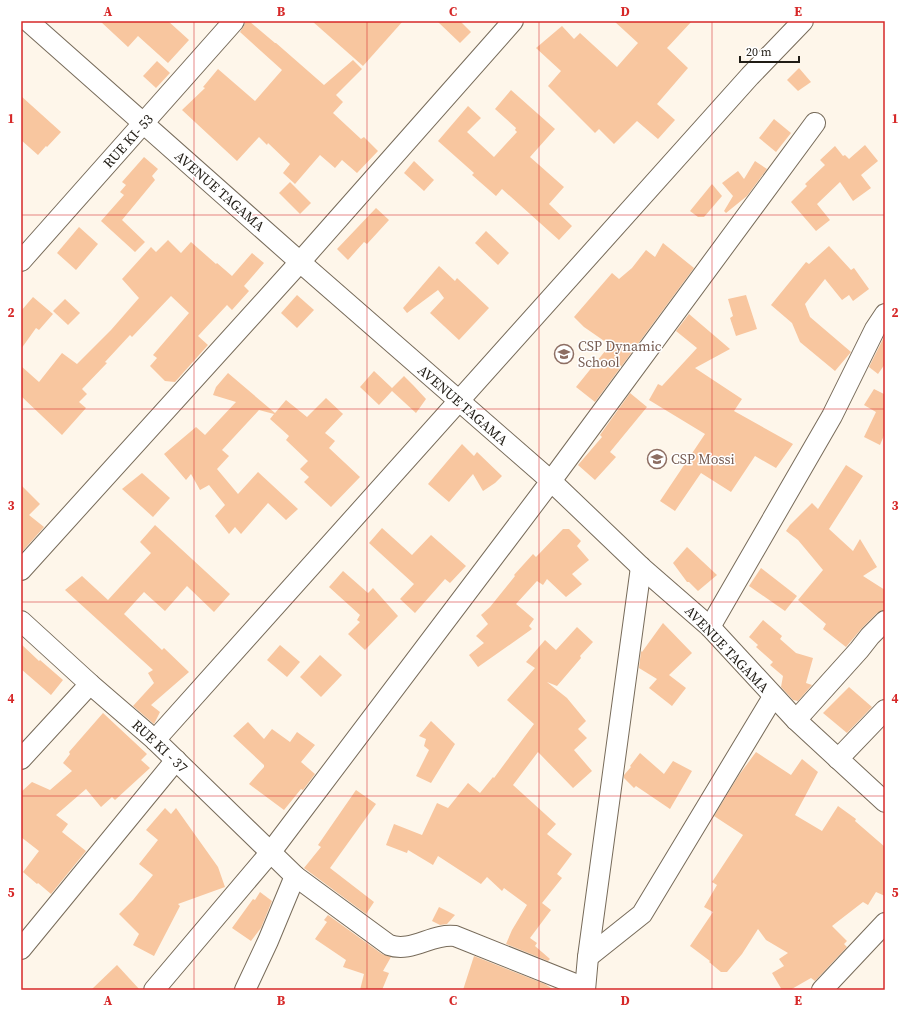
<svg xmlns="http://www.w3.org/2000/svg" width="906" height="1011" font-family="'Source Serif 4',serif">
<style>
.building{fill:#f8c69f}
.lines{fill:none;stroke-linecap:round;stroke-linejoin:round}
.minor-casing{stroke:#776b5a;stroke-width:22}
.minor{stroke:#fff;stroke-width:20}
.grid{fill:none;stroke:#d62828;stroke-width:1;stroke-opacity:0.55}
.labels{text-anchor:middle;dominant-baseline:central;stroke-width:3;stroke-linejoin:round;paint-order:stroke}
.street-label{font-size:14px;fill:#201c15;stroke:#fff}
.education-label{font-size:14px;fill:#785e54;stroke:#fff;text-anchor:start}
.neatline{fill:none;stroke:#d62828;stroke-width:1.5}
.grid-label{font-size:13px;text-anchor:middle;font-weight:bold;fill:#d62828}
</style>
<rect width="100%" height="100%" fill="#fef6ea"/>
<g class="building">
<polygon points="100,21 168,21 189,40 168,63 138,36 128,47"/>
<polygon points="245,21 249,21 275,43 276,43 324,85 353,60 362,69 336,95 343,102 333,113 361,139 364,137 378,151 357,173 342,160 335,168 320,155 295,184 283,173 290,164 268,143 267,145 259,137 237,161 182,110 205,88 203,87 218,69 255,101 282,70 240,32 245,24"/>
<polygon points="312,21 403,21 363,66"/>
<polygon points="437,21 460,21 471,32 460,43"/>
<polygon points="614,21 692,21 667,48 688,68 657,104 675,120 658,139 637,121 614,144 599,129 595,133 548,86 561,71 536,48 562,26 574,39 580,33 617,67 638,43"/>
<polygon points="157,61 170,73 156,88 143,76"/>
<polygon points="799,68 811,82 798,91 787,80"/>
<polygon points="511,90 555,129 530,157 564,187 549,204 572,226 559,240 502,189 496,196 472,175 474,173 438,141 468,106 481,118 467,132 494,157 517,132 515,130 516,128 495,109"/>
<polygon points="21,96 61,132 47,147 46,146 38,155 21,140"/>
<polygon points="774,119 791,133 776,152 759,138"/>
<polygon points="865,145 878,161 861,175 871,188 853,201 840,182 817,204 830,220 816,231 791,202 807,186 805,184 825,165 820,160 835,146 843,156 845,155 849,159"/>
<polygon points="144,157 158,169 152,176 155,180 122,220 145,242 135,252 101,221 124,195 120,192 126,185 122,182"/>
<polygon points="414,161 434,180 424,191 404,173"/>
<polygon points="755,161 767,169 747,196 726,213 724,211 733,196 722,183 738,171 744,179"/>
<polygon points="290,182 311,203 300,214 279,193"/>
<polygon points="712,184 722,196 704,217 698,217 690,211"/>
<polygon points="376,208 389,220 367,244 364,242 348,260 337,249"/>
<polygon points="79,227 98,244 76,270 57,253"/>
<polygon points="486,231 509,253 498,265 475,243"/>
<polygon points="168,240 181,253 191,242 216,264 217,263 232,276 252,253 264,263 244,286 249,291 232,310 227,305 198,336 208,345 175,382 165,381 150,366 157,358 153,355 189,313 171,296 132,337 130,335 105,362 107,363 82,389 87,394 79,402 86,408 62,435 21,396 21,366 39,382 62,353 77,364 111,330 139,298 122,279 151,247 156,252"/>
<polygon points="663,243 694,268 595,402 576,387 610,345 584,327 574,317 612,273 619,279 632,268 646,250 655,257"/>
<polygon points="829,246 851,270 854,268 869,289 853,301 849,295 842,300 825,279 805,304 810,317 851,352 835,371 800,342 792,323 771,305 806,262 809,264"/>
<polygon points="439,266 455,281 457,278 489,308 459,340 430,313 444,298 438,290 407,313 403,308"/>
<polygon points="297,295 314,310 297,328 281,313"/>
<polygon points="746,295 757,329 736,336 730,318 733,316 728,299"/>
<polygon points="33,297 53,314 39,330 36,328 21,349 21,311"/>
<polygon points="65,299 80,313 68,325 53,311"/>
<polygon points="689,314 730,349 695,368 742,399 734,411 793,444 776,468 755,456 731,492 701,473 675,511 660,501 705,434 649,400 658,384 662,386 697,348 676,331"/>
<polygon points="885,335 885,364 878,374 869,367"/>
<polygon points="374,371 392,388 404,376 413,385 426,399 416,413 392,391 379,405 360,387"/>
<polygon points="228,373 275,413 286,400 307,417 326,398 343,414 325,433 335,441 329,448 360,477 331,507 304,482 309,477 300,469 308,461 286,440 289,436 270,419 274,414 259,410 222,450 229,456 217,469 238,494 258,472 298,509 286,520 268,503 241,534 235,527 229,534 215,516 225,505 209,485 200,490 191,474 186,480 164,454 196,427 205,435 236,402 213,395 216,387"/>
<polygon points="874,389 884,394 885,390 885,433 880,445 864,437 876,412 864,405"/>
<polygon points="630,393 647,407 610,452 616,457 595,480 578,465 602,437 600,435"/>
<polygon points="462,444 474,456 477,452 502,476 495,483 483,491 473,474 449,502 428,484"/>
<polygon points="846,465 863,476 829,529 853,551 860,539 877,567 863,576 885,590 885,610 877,613 862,628 846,647 823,629 826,624 798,600 823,570 798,540 786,531 790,525 812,503 818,509"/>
<polygon points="142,473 170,498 153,517 122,489"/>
<polygon points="21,485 40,504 29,515 44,527 21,553"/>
<polygon points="155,525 230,594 214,612 187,586 165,611 144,592 124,614 162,650 164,648 189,672 151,705 160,712 154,724 133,706 154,683 148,673 153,670 65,590 82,576 108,600 151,553 140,542"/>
<polygon points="382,528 412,555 431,535 466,566 450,583 445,579 415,613 400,599 414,584 369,543"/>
<polygon points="563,529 569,529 581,541 577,546 589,560 572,574 582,584 566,597 547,579 543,585 537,581 516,604 534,619 529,626 532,629 478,667 469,655 484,643 476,636 488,624 481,615 490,607 515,576 514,575 533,554 536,557"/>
<polygon points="687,547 717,575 698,591 689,582 687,582 673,563"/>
<polygon points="761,568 797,596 785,611 749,586"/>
<polygon points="343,571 368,593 373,588 398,616 365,650 348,634 360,622 357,620 360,615 329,587"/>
<polygon points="763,620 782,636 780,639 796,653 813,658 806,683 812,685 798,701 793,700 781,687 783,676 770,665 773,662 756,647 758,645 749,637"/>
<polygon points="663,623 692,653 669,675 686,688 672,706 649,688 657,679 639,668 641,651 642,652"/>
<polygon points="577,627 593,642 580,656 581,658 557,686 547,682 567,698 586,721 578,729 587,738 574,750 592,771 573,788 538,752 513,785 556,824 547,834 572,854 557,874 562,878 542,903 551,910 530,938 537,943 535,946 550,959 548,961 506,944 512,930 527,905 504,888 502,891 487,877 481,884 438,856 433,865 408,850 407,853 386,845 394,824 422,835 437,803 448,808 468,783 480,793 493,777 494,778 534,724 507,700 535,668 526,662 545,640 556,650"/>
<polygon points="21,644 39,661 40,660 63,680 51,695 21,669"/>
<polygon points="280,645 300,662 287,677 267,660"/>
<polygon points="320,655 342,675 321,697 300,677"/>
<polygon points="849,687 872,707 847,733 823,713"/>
<polygon points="103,713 147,754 141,760 150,768 115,800 112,797 101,807 86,789 56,815 68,824 62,832 86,851 51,894 38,883 37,884 23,872 39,851 21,837 21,792 32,782 50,790 72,771 63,763 70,754 69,752"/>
<polygon points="431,721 455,744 431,783 416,776 429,750 424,746 426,739 419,736"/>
<polygon points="248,722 264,739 272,729 290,742 297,732 315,745 301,762 315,774 303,790 301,789 284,810 249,784 264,767 264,765 233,736"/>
<polygon points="756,752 791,775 802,759 818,772 795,815 822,831 838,806 856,819 855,821 885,847 885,896 876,892 868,905 863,902 832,926 847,941 844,944 847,947 815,981 811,978 790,990 782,990 772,973 784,966 779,959 788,953 766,940 758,929 742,954 727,972 721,972 709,962 710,961 690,946 713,912 704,907 717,885 712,882 743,835 714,816 739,775"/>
<polygon points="640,753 664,774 673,761 692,771 670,809 636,786 634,788 624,778 624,775 631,767 630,766"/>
<polygon points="356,790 376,804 330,868 374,902 366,914 304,868 321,847 318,845"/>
<polygon points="165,808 171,814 176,808 218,867 225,887 178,904 180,906 154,956 133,945 139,934 119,914 133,900 153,875 139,864 158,840 146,830"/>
<polygon points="260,892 272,901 261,928 251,941 232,928 253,899 255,900"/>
<polygon points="439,907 455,915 447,924 440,925 432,921"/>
<polygon points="328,915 382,954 391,957 383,971 389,973 382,990 360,990 364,974 343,967 346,960 315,939 327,922 324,920"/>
<polygon points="474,956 545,984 554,990 463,990"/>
<polygon points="117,965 140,990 91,990"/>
</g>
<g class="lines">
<defs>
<g id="minor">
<polyline points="28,21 300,262 551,481 641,567 710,627 796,720 885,802"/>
<polyline points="21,261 234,21"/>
<polyline points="21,570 300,262 513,21"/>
<path d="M21,621l69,63 65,56 140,136 94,69c23,8 43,-12 66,-9l130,52"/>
<polyline points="710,627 832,416 875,329 885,314"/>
<polyline points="796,720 859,650 870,636 885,621"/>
<polyline points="155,740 750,76 803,21"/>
<polyline points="21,759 90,684"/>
<polyline points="838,759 885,710"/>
<polyline points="21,949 176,760"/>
<polyline points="588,957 642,914 773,697"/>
<polyline points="154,990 270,853 551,481 815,123"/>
<polyline points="245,990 268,941 295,876"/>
<polyline points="585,990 588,957 641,567"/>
<polyline points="822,990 885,923"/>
</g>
</defs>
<use href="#minor" class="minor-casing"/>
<use href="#minor" class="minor"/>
</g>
<path class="grid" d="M194,21v969M367,21v969M539,21v969M712,21v969M21,215h864M21,409h864M21,602h864M21,796h864"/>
<defs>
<symbol id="school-ring" viewBox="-11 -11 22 22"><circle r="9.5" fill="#fff" stroke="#8d6e63" stroke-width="1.5"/><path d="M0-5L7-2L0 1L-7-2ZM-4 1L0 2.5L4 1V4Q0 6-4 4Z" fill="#8d6e63"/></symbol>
</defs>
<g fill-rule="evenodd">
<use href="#school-ring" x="553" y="343" width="22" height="22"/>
<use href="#school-ring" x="646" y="448" width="22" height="22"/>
</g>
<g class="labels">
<g class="street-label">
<text transform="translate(128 141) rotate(-48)">RUE KI- 53</text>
<text transform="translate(220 191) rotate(41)">AVENUE TAGAMA</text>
<text transform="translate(463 405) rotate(41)">AVENUE TAGAMA</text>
<text transform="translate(727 649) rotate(46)">AVENUE TAGAMA</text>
<text transform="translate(160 746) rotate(43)">RUE KI - 37</text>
</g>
<g class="education-label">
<text x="578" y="346">CSP Dynamic<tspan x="578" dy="16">School</tspan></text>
<text x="671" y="459">CSP Mossi</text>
</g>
</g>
<rect width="906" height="1011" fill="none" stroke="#ffffff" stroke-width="44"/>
<path d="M740 56v6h59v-6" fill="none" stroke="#201c15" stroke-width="2"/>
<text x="746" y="56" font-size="12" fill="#201c15" stroke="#ffffff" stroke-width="3" paint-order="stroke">20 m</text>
<rect x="22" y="22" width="862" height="967" class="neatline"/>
<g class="grid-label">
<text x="108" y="16">A</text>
<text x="281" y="16">B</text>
<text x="453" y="16">C</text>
<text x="625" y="16">D</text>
<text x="798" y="16">E</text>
<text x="11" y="123">1</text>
<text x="895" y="123">1</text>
<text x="11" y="317">2</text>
<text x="895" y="317">2</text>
<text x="11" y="510">3</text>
<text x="895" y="510">3</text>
<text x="11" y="703">4</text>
<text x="895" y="703">4</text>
<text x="11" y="897">5</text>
<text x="895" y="897">5</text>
<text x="108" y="1005">A</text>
<text x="281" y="1005">B</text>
<text x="453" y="1005">C</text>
<text x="625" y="1005">D</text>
<text x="798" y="1005">E</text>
</g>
</svg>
